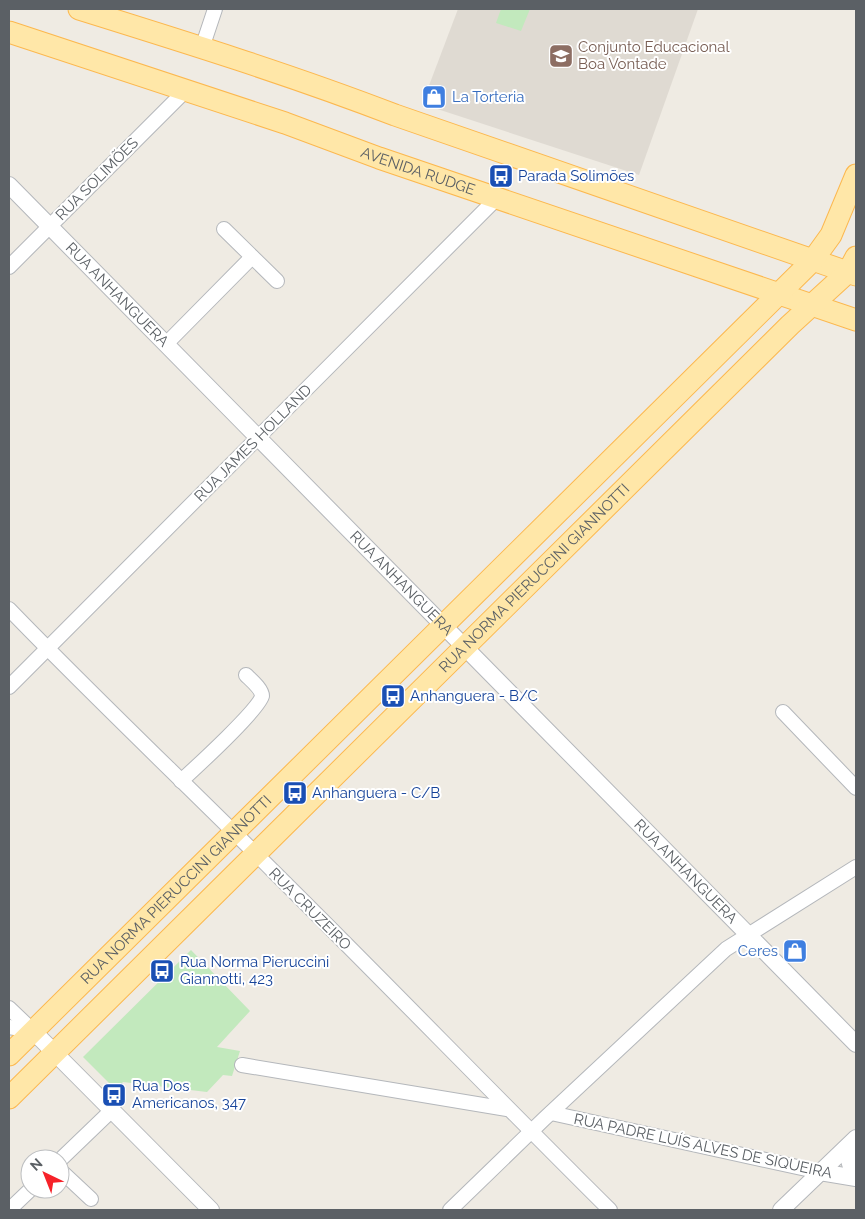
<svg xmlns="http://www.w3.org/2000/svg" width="865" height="1219" font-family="Raleway,sans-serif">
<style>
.education{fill:#dfdad2}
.green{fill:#c2e9bd}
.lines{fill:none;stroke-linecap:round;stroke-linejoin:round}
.minor-casing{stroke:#b4b7bb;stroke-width:16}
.tertiary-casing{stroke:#b4b7bb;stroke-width:18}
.primary-casing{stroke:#fcb84f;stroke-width:23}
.minor{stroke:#fff;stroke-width:14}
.tertiary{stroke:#fff;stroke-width:16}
.primary{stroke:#ffe7a8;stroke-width:21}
.labels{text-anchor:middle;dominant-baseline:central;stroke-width:4;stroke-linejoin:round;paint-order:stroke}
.education-label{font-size:15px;fill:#785e54;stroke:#fff;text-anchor:start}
.shop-label{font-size:15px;fill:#366cbe;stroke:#fff;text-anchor:start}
.street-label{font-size:15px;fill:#5b6065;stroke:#fff}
.transit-label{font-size:15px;fill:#164399;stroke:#fff;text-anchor:start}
</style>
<rect width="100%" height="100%" fill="#efebe3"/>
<polygon class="education" points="458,9 698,9 639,175 422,104"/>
<g class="green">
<polygon points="501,9 530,9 521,31 496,23"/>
<polygon points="191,950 250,1011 217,1047 240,1051 232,1076 223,1075 207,1092 123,1082 116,1090 83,1057"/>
</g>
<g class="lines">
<defs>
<g id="minor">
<polyline points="202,48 215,9"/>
<polyline points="224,229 277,281"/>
<polyline points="9,267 185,91"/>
<polyline points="166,344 252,257"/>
<path d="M9,609c86,89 176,174 264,262 113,112 224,227 337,339"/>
<polyline points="9,687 497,198"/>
<polyline points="783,712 856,788"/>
<path d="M181,781c12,-11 81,-74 81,-85 0,-7 -11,-16 -16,-21"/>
<polyline points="9,1008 33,1031"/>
<polyline points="9,1027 33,1031"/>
<polyline points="242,1065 507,1109"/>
<polyline points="551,1113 820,1172"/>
<polyline points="60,1160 112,1110"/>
<polyline points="60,1170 91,1199"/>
<polyline points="9,1210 31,1189"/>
<polyline points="450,1210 544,1119 726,949 856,867"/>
</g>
<g id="tertiary">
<path id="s1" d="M9,185l847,859"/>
<polyline points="33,1031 211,1210"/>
<polyline points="855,1140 848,1157 851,1167 856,1172"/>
<polyline points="820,1172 856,1178"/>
<polyline points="781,1210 856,1138"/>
</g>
<g id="primary">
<path d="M79,9c106,33 212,66 316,106l461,160"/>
<path id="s2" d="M9,32l276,91 94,35 477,162"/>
<path id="s3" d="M9,1055l804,-795 18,-25 25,-60"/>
<path id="s4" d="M9,1098l781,-773 58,-53 8,-15"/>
</g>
</defs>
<use href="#minor" class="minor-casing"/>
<use href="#tertiary" class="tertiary-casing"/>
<use href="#primary" class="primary-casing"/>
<use href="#minor" class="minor"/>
<use href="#tertiary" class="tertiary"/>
<use href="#primary" class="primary"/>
</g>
<defs>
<symbol id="school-square" viewBox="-11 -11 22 22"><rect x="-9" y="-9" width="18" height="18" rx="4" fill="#8d6e63" stroke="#fff"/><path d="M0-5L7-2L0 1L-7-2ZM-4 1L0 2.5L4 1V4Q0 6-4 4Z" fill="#fff"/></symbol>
<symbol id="shop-square" viewBox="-11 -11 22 22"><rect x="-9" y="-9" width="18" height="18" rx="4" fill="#3f7fe0" stroke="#fff"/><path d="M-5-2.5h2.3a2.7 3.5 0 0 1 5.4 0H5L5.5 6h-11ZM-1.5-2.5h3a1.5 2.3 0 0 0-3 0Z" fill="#fff"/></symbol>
<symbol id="bus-square" viewBox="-11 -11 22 22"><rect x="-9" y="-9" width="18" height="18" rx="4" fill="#1a4fb4" stroke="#fff"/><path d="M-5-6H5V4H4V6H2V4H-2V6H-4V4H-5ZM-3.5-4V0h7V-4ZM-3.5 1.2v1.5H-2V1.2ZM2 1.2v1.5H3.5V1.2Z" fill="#fff"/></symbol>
</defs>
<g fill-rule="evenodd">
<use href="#school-square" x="547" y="42" width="28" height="28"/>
<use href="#shop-square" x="420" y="83" width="28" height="28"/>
<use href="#bus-square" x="487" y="162" width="28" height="28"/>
<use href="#bus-square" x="379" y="682" width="28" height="28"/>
<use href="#bus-square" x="281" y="779" width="28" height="28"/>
<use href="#shop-square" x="781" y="937" width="28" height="28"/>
<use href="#bus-square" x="148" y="957" width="28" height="28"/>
<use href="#bus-square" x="100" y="1081" width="28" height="28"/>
</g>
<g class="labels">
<g class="education-label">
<text x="578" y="47">Conjunto Educacional<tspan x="578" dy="17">Boa Vontade</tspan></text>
</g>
<g class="shop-label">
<text x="452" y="97">La Torteria</text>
<text x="778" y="951" text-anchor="end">Ceres</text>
</g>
<g class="street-label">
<text stroke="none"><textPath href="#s2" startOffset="432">AVENIDA RUDGE</textPath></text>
<text transform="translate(97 179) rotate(-45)">RUA SOLIMÕES</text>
<text stroke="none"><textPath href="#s1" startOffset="154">RUA ANHANGUERA</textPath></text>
<text transform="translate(253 443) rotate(-45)">RUA JAMES HOLLAND</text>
<text stroke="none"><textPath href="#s4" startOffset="739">RUA NORMA PIERUCCINI GIANNOTTI</textPath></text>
<text stroke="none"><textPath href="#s1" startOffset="559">RUA ANHANGUERA</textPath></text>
<text stroke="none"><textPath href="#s1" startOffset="964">RUA ANHANGUERA</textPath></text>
<text stroke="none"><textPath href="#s3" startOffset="235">RUA NORMA PIERUCCINI GIANNOTTI</textPath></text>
<text transform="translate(310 909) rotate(45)">RUA CRUZEIRO</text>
<text transform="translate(703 1146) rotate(12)">RUA PADRE LUÍS ALVES DE SIQUEIRA</text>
</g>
<g class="transit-label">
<text x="518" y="176">Parada Solimões</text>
<text x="410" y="696">Anhanguera - B/C</text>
<text x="312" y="793">Anhanguera - C/B</text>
<text x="180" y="962">Rua Norma Pieruccini<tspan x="180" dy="17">Giannotti, 423</tspan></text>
<text x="132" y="1086">Rua Dos<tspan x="132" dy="17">Americanos, 347</tspan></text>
</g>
</g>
<rect width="865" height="1219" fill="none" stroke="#5b6065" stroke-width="20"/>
<g transform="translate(45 1174) rotate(317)"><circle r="24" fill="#ffffff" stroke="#bdbfc1"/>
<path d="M0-4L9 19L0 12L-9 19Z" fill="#f62229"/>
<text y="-8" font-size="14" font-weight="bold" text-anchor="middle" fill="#5b6065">N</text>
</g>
</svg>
